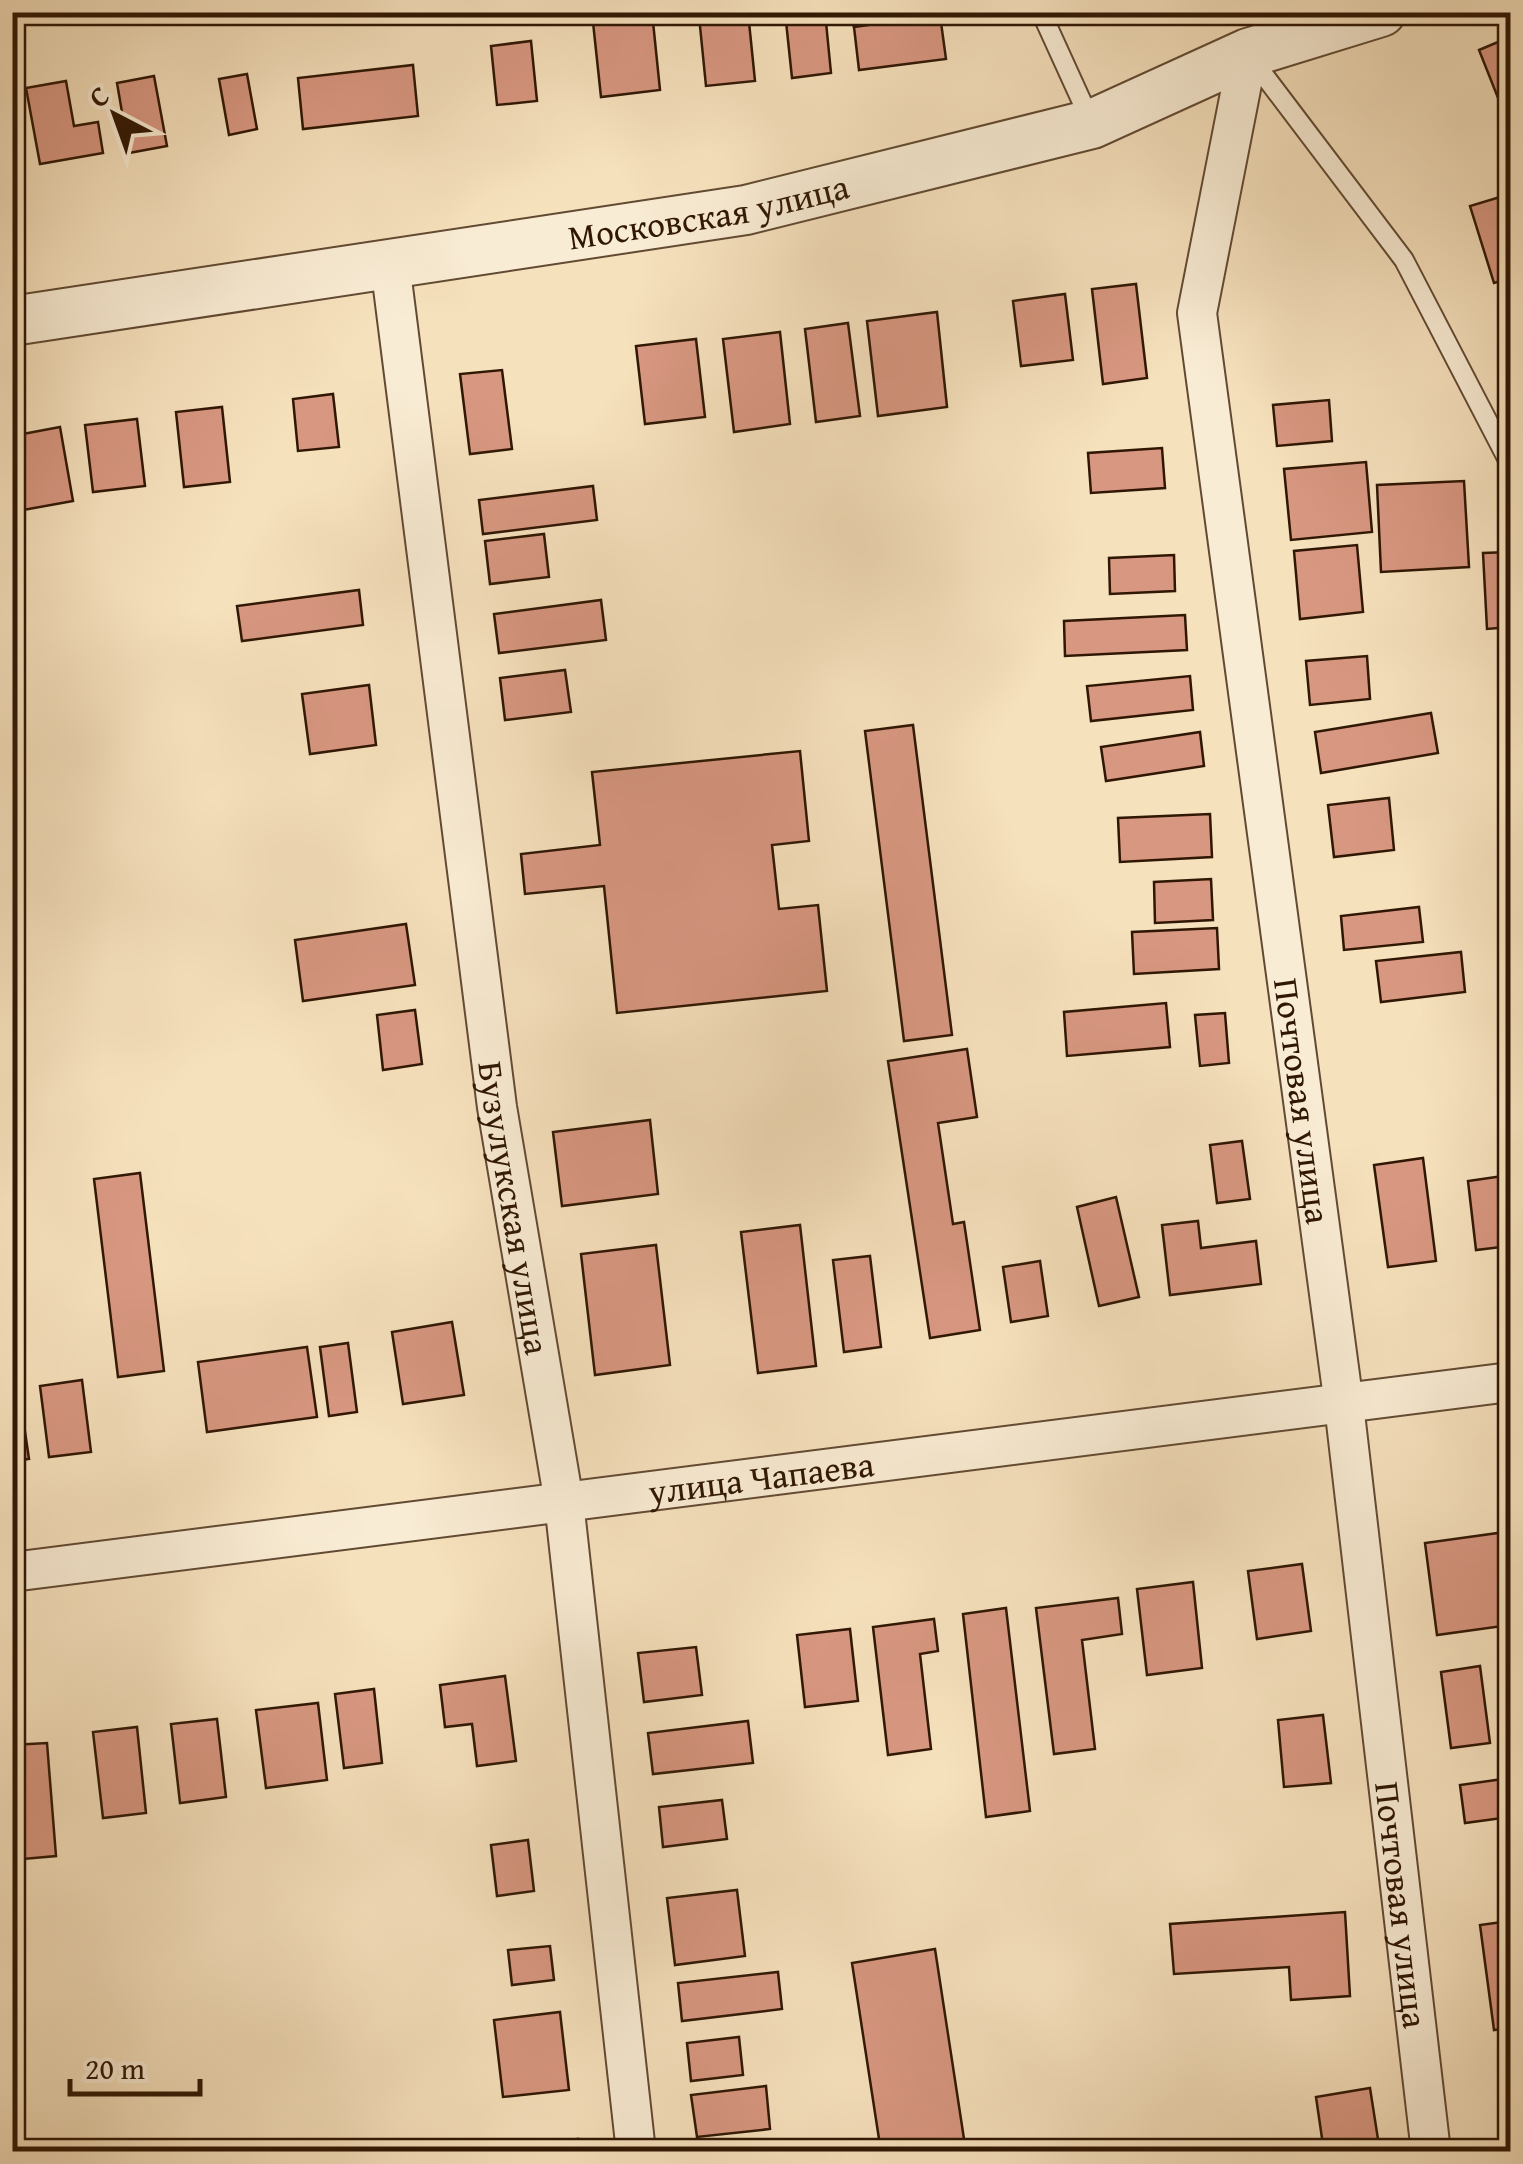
<svg xmlns="http://www.w3.org/2000/svg" width="1523" height="2164" font-family="'Gentium Book Plus',serif">
<style>
.building{fill:#d89781;stroke:#301704;stroke-width:2.5}
.lines{fill:none;stroke-linecap:round;stroke-linejoin:round}
.service-casing{stroke:#624a32;stroke-width:22}
.minor-casing{stroke:#624a32;stroke-width:42}
.tertiary-casing{stroke:#624a32;stroke-width:52}
.service{stroke:#f9ecd4;stroke-width:18}
.minor{stroke:#f9ecd4;stroke-width:38}
.tertiary{stroke:#f9ecd4;stroke-width:48}
.labels{text-anchor:middle;dominant-baseline:central;stroke-width:10;stroke-linejoin:round;paint-order:stroke}
.street-label{font-size:35px;fill:#301704;stroke:#f9ecd4}
</style>
<rect width="100%" height="100%" fill="#f6e1bd"/>
<filter id="stains"><feTurbulence type="fractalNoise" baseFrequency=".002" numOctaves="4"/><feColorMatrix values="0 0 0 0 .2 0 0 0 0 .09 0 0 0 0 .02 0 0 0 .5 -.17"/></filter>
<radialGradient id="worn" r=".72"><stop offset=".6" stop-color="#630" stop-opacity="0"/><stop offset="1" stop-color="#630" stop-opacity=".3"/></radialGradient>
<g class="building">
<polygon points="652,12 660,90 601,97 592,13"/>
<polygon points="730,12 748,12 755,81 706,86 699,16"/>
<polygon points="785,12 825,12 831,73 792,78"/>
<polygon points="852,12 907,12 908,20 854,27"/>
<polygon points="940,15 946,59 859,70 854,27"/>
<polygon points="1510,37 1510,110 1504,113 1479,50"/>
<polygon points="531,41 537,101 497,105 491,46"/>
<polygon points="413,65 418,116 303,129 298,78"/>
<polygon points="247,74 257,129 229,135 219,79"/>
<polygon points="154,76 167,146 129,153 117,83"/>
<polygon points="66,81 74,126 98,122 103,153 40,164 26,88"/>
<polygon points="1510,194 1510,278 1494,283 1470,206"/>
<polygon points="1136,284 1147,378 1103,384 1092,289"/>
<polygon points="1065,294 1073,360 1021,366 1013,301"/>
<polygon points="937,312 947,407 878,416 867,321"/>
<polygon points="848,323 860,416 816,422 805,329"/>
<polygon points="780,332 790,424 734,432 723,339"/>
<polygon points="696,339 705,417 645,424 636,346"/>
<polygon points="502,370 512,449 470,454 460,374"/>
<polygon points="333,394 339,447 298,451 293,399"/>
<polygon points="1329,400 1332,441 1277,446 1273,405"/>
<polygon points="222,407 230,482 184,487 176,412"/>
<polygon points="137,419 145,486 93,492 85,425"/>
<polygon points="60,427 73,501 12,512 12,436"/>
<polygon points="1162,448 1165,488 1091,493 1088,453"/>
<polygon points="1366,462 1372,532 1291,540 1284,469"/>
<polygon points="1464,481 1469,567 1381,572 1377,485"/>
<polygon points="593,486 597,520 483,534 479,500"/>
<polygon points="544,534 549,577 490,584 485,541"/>
<polygon points="1357,545 1363,612 1300,619 1294,551"/>
<polygon points="1510,552 1510,627 1487,629 1483,553"/>
<polygon points="1174,555 1175,591 1110,594 1109,558"/>
<polygon points="359,590 363,625 242,641 237,606"/>
<polygon points="601,600 606,640 499,653 494,614"/>
<polygon points="1185,615 1187,650 1065,656 1064,621"/>
<polygon points="1367,656 1370,699 1310,705 1306,661"/>
<polygon points="565,670 571,712 505,720 500,678"/>
<polygon points="1190,676 1193,710 1091,721 1087,686"/>
<polygon points="369,685 376,745 310,754 302,694"/>
<polygon points="1431,713 1438,753 1321,773 1315,732"/>
<polygon points="913,725 952,1035 904,1041 865,731"/>
<polygon points="1200,732 1204,766 1106,781 1101,747"/>
<polygon points="800,751 809,841 772,845 779,909 818,905 827,991 617,1013 604,886 525,894 521,854 600,845 592,772"/>
<polygon points="1389,798 1394,850 1334,857 1328,805"/>
<polygon points="1210,814 1212,857 1120,862 1118,818"/>
<polygon points="1211,879 1213,920 1155,923 1154,882"/>
<polygon points="1419,907 1423,942 1344,950 1341,916"/>
<polygon points="406,924 415,985 303,1001 295,940"/>
<polygon points="1217,928 1219,969 1134,974 1132,932"/>
<polygon points="1461,952 1465,992 1381,1002 1376,961"/>
<polygon points="1166,1003 1170,1047 1067,1056 1064,1012"/>
<polygon points="415,1010 422,1064 383,1070 377,1015"/>
<polygon points="1225,1013 1229,1063 1200,1066 1195,1015"/>
<polygon points="967,1049 977,1117 938,1123 953,1224 964,1222 980,1330 930,1338 888,1061"/>
<polygon points="650,1120 658,1194 562,1206 553,1132"/>
<polygon points="1242,1141 1250,1199 1217,1203 1210,1145"/>
<polygon points="1423,1158 1436,1261 1388,1267 1374,1165"/>
<polygon points="140,1173 164,1371 118,1377 94,1179"/>
<polygon points="1510,1175 1510,1246 1476,1250 1468,1181"/>
<polygon points="1116,1197 1139,1297 1099,1306 1077,1207"/>
<polygon points="1198,1221 1201,1248 1256,1241 1261,1284 1170,1295 1162,1225"/>
<polygon points="800,1225 816,1366 758,1373 741,1232"/>
<polygon points="656,1245 670,1365 595,1375 581,1254"/>
<polygon points="870,1256 881,1347 844,1352 833,1260"/>
<polygon points="1040,1261 1048,1316 1011,1322 1003,1267"/>
<polygon points="452,1322 464,1395 403,1404 392,1332"/>
<polygon points="348,1343 357,1412 329,1416 320,1347"/>
<polygon points="307,1347 317,1417 207,1432 198,1362"/>
<polygon points="82,1380 91,1452 49,1457 40,1386"/>
<polygon points="24,1425 29,1459 12,1461 12,1427"/>
<polygon points="1498,1533 1510,1625 1437,1635 1425,1543"/>
<polygon points="1302,1564 1311,1631 1257,1639 1248,1571"/>
<polygon points="1193,1582 1202,1668 1147,1675 1137,1589"/>
<polygon points="1118,1598 1122,1634 1082,1640 1095,1749 1054,1754 1036,1608"/>
<polygon points="1006,1608 1030,1811 986,1817 963,1614"/>
<polygon points="934,1619 938,1651 920,1654 931,1749 888,1755 873,1627"/>
<polygon points="850,1629 858,1701 805,1707 797,1635"/>
<polygon points="696,1647 702,1695 644,1702 638,1653"/>
<polygon points="1480,1666 1490,1743 1451,1748 1441,1672"/>
<polygon points="505,1676 516,1761 477,1766 472,1724 445,1727 440,1685"/>
<polygon points="374,1689 382,1763 344,1768 335,1694"/>
<polygon points="318,1703 327,1780 266,1788 256,1710"/>
<polygon points="1323,1715 1331,1783 1284,1787 1278,1720"/>
<polygon points="217,1719 226,1797 180,1803 171,1724"/>
<polygon points="748,1721 753,1763 653,1774 648,1733"/>
<polygon points="137,1727 146,1813 103,1818 93,1732"/>
<polygon points="47,1743 56,1856 12,1860 12,1745"/>
<polygon points="1510,1778 1510,1817 1465,1823 1460,1785"/>
<polygon points="722,1800 727,1839 663,1847 659,1807"/>
<polygon points="528,1840 534,1891 497,1896 491,1845"/>
<polygon points="737,1890 745,1956 675,1965 667,1898"/>
<polygon points="1345,1912 1350,1996 1291,2000 1289,1967 1174,1974 1170,1924"/>
<polygon points="1510,1921 1510,2028 1494,2030 1480,1925"/>
<polygon points="550,1946 554,1980 512,1985 508,1950"/>
<polygon points="935,1949 966,2152 881,2152 852,1963"/>
<polygon points="778,1972 782,2009 682,2021 678,1983"/>
<polygon points="560,2012 569,2090 503,2097 494,2020"/>
<polygon points="739,2037 743,2075 691,2081 687,2043"/>
<polygon points="1510,2066 1510,2121 1503,2067"/>
<polygon points="766,2086 770,2129 697,2137 691,2095"/>
<polygon points="1370,2088 1380,2152 1324,2152 1316,2097"/>
<polygon points="578,2139 580,2152 507,2152 506,2148"/>
<polygon points="808,2143 809,2152 735,2152"/>
</g>
<g class="lines">
<defs>
<g id="service">
<polyline points="1041,12 1092,124"/>
<polyline points="1251,58 1404,260 1510,464"/>
</g>
<g id="minor">
<path id="s1" d="M1248,53l-51,260 147,1092 87,747"/>
<path id="s2" d="M390,264l107,843 67,395 72,650"/>
<path id="s3" d="M12,1572l1498,-190"/>
</g>
<g id="tertiary">
<path id="s4" d="M12,321l734,-111 346,-86 156,-71 133,-41"/>
</g>
</defs>
<use href="#service" class="service-casing"/>
<use href="#minor" class="minor-casing"/>
<use href="#tertiary" class="tertiary-casing"/>
<use href="#service" class="service"/>
<use href="#minor" class="minor"/>
<use href="#tertiary" class="tertiary"/>
</g>
<g class="labels">
<g class="street-label">
<text stroke="none"><textPath href="#s4" startOffset="705">Московская улица</textPath></text>
<text stroke="none"><textPath href="#s1" startOffset="1060">Почтовая улица</textPath></text>
<text stroke="none"><textPath href="#s2" startOffset="952">Бузулукская улица</textPath></text>
<text stroke="none"><textPath href="#s3" startOffset="755">улица Чапаева</textPath></text>
<text stroke="none"><textPath href="#s1" startOffset="1870">Почтовая улица</textPath></text>
</g>
</g>
<rect width="1523" height="2164" fill="none" stroke="#f6e1bd" stroke-width="50"/>
<rect x="15" y="15" width="1493" height="2134" fill="none" stroke="#301704" stroke-width="5"/>
<rect x="25" y="25" width="1473" height="2114" fill="none" stroke="#301704" stroke-width="2.5"/>
<g transform="translate(115 115) rotate(319)" stroke="#f9ecd4" stroke-width="8" paint-order="stroke">
<path d="M0-8L18 38L0 25L-18 38Z" fill="#301704"/>
<text y="-15" font-size="28" font-weight="bold" text-anchor="middle" fill="#301704">С</text>
</g>
<path d="M70 2079v15h130v-15" fill="none" stroke="#301704" stroke-width="5"/>
<text x="85" y="2079" font-size="30" fill="#301704" stroke="#f9ecd4" stroke-width="8" paint-order="stroke">20 m</text>
<rect width="100%" height="100%" filter="url(#stains)"/>
<rect width="100%" height="100%" fill="url(#worn)"/>
</svg>
